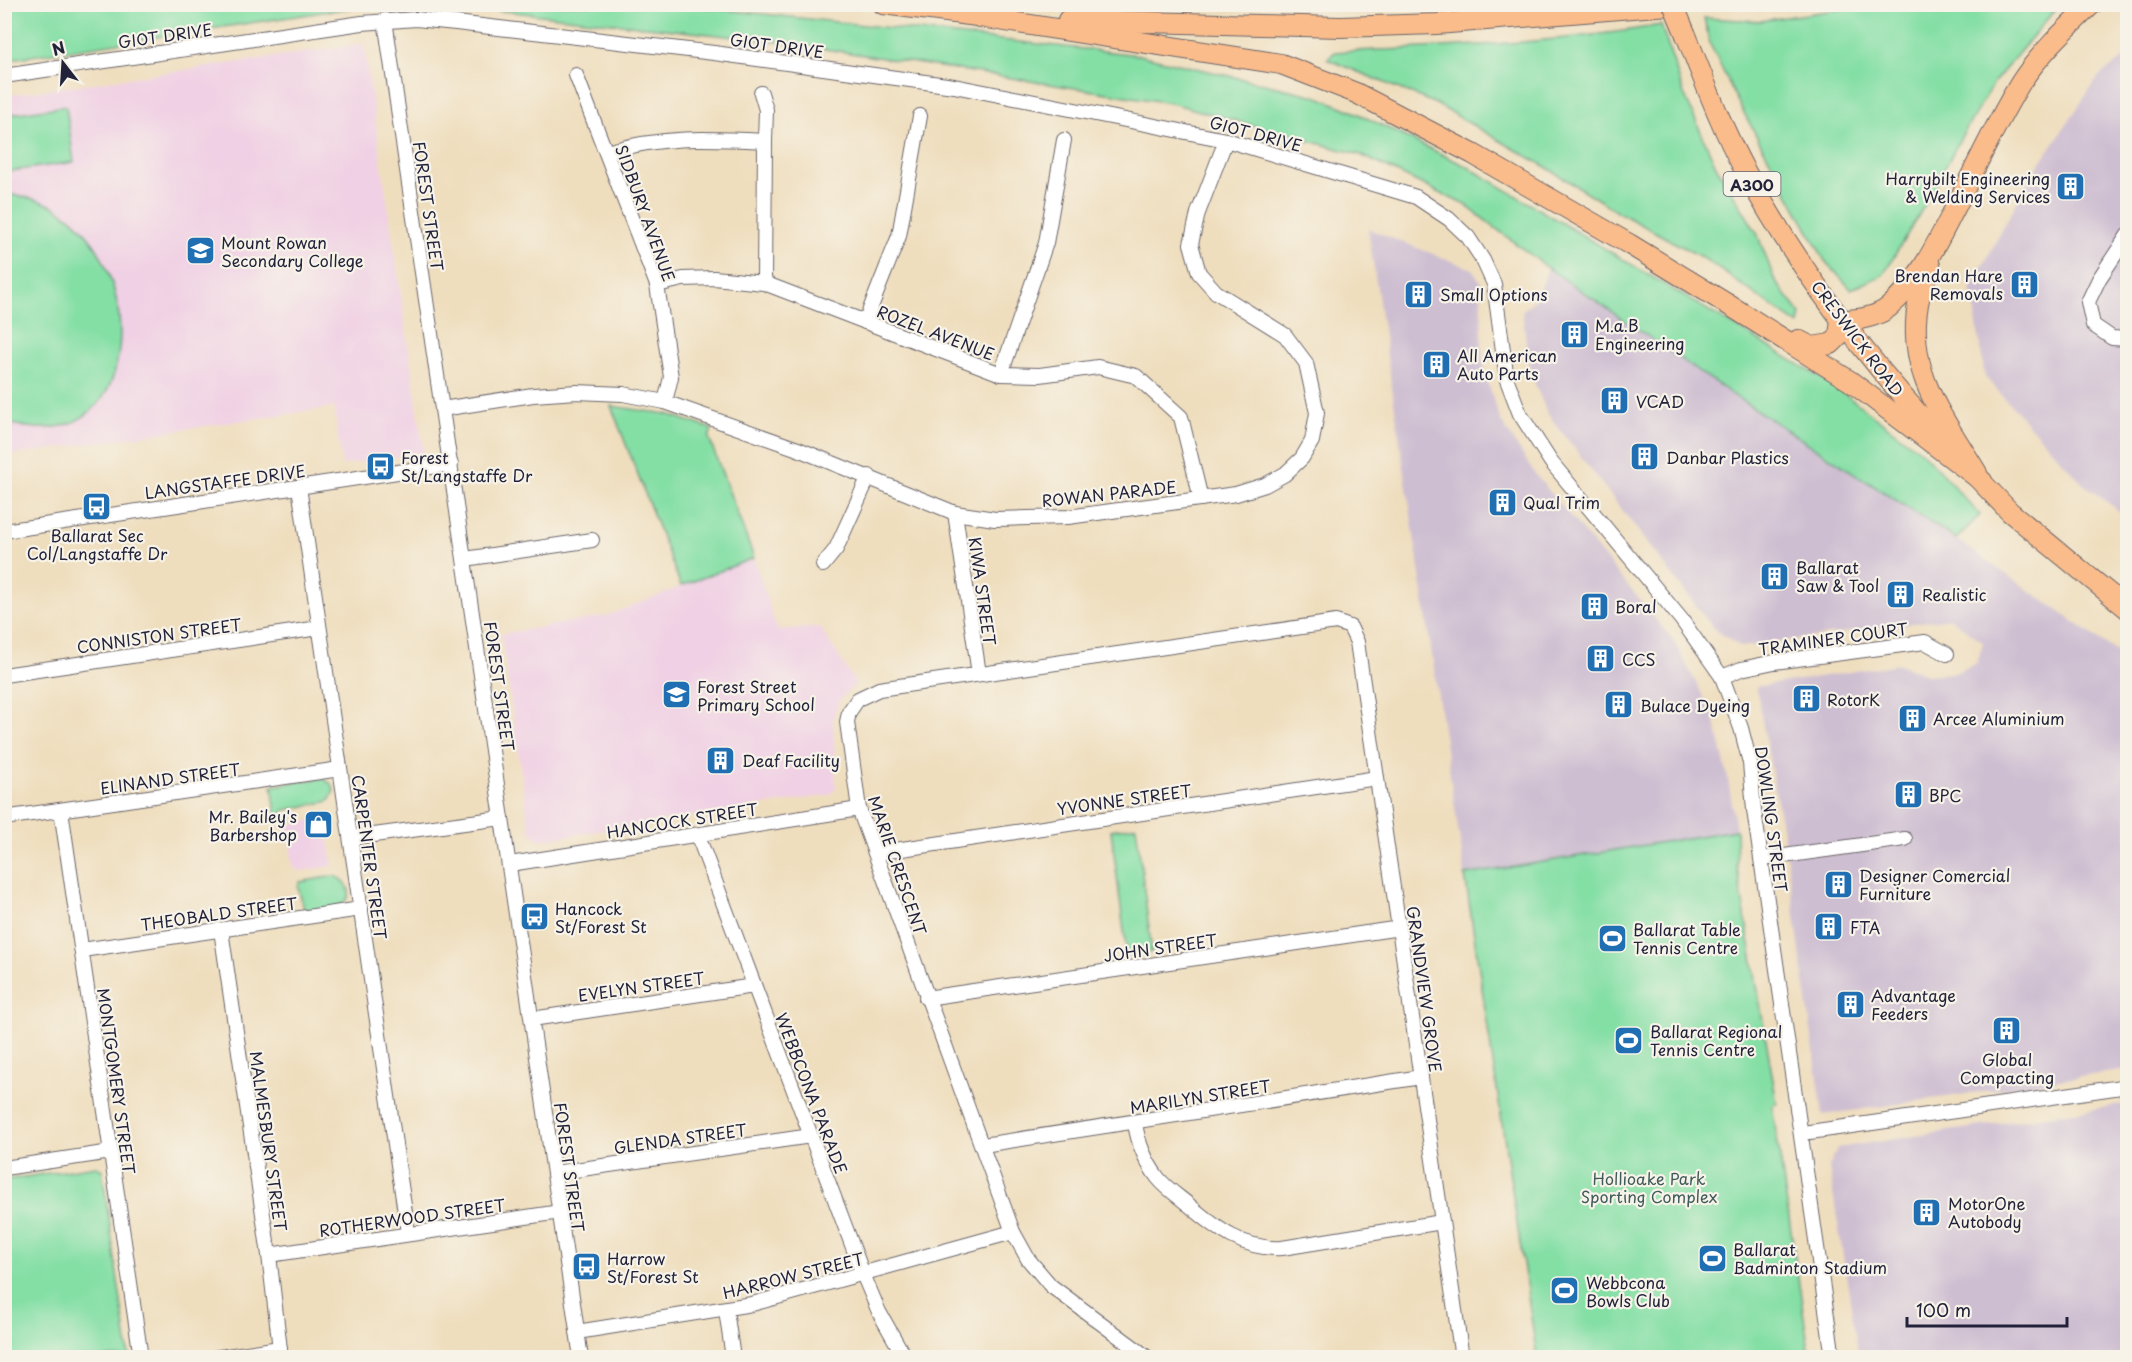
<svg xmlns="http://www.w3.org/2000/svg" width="2132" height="1362" font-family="'Playpen Sans',sans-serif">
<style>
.built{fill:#f0d0e4}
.industrial{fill:#cebed1}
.green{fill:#84dfa5;stroke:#538070;stroke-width:1.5}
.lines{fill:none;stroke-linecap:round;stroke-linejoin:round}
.minor-casing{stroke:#6a6469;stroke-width:16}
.highway-casing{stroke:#6a6469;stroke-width:22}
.minor{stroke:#fff;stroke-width:14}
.highway{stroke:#fabc8b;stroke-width:20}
.highway-bridge-casing{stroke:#6a6469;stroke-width:22;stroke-linecap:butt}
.highway-bridge{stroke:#fabc8b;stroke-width:20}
.labels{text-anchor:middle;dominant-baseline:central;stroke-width:4.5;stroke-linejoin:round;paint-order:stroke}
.shield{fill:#f7f3e8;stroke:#62616f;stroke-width:1.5}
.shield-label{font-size:15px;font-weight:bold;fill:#22223b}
.street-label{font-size:16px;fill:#22223b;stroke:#f7f3e8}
.poi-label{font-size:16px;fill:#22223b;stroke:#f7f3e8;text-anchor:start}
.park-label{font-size:16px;fill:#3f5b5b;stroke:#f7f3e8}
</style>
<rect width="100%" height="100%" fill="#f7f3e8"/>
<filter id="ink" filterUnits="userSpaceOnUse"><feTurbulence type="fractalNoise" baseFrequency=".0167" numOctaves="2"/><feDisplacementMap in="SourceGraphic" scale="12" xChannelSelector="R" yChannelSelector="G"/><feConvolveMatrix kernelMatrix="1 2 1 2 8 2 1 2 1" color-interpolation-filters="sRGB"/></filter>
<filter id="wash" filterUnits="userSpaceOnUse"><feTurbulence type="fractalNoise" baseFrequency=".008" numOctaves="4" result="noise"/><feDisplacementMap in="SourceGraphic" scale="24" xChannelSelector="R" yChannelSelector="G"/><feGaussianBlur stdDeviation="1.35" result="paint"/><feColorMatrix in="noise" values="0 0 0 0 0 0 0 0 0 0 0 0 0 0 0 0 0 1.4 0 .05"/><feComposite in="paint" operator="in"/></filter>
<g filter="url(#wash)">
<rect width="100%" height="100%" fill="#efdebe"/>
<g class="built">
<polygon points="364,44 424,453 342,465 334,407 5,456 4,96"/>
<polygon points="754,558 777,630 820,627 856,684 840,699 833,718 836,788 830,795 540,840 530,832 501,634 606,616"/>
<polygon points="325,818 333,866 299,871 293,867 288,828 292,823"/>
</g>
<g class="industrial">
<polygon points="2127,56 2127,517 2083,484 1985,377 1971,288 2030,178 2099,76"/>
<polygon points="1368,229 1472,269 1481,282 1482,356 1487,381 1501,421 1535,474 1673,640 1714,717 1727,773 1736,830 1465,875"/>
<polygon points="1548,268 1739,399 1956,539 2127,659 2127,1070 1823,1115 1784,838 1756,687 1899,664 1926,675 1955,673 1977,663 1983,642 1950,618 1741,647 1714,629 1547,413 1530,372 1522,311 1538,297"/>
<polygon points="2127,1104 2127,1357 1859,1357 1829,1167 1837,1148"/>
</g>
<g class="green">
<polygon points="18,4 369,4 369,5 5,60 5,6"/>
<polygon points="1876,4 2059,5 1996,80 1961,137 1932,193 1883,275 1851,289 1825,261 1739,104 1710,44 1704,18 1760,21"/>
<polygon points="450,5 681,5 1139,55 1316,96 1352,111 1468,167 1830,383 1922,452 1980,515 1956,539 1739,399 1548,268 1465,205 1361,155 1171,103 780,42"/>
<path d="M1661,25l23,69 32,72 41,67 18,48 26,33 -2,11 -96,-67 -85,-46 -72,-45 -110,-63 -109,-45 8,-7c108,-5 218,-8 326,-27z"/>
<polygon points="66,106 74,162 5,172 5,115"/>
<path d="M4,194c20,2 41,6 57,17 86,55 86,254 -56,211z"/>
<polygon points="611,406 667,414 712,429 709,438 754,558 681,586"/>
<polygon points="322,778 332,784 334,791 329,801 285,810 277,819 272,786"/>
<polygon points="1136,826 1152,952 1127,955 1111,830"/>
<polygon points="1736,830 1737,868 1777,1104 1772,1105 1810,1357 1537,1357 1465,875"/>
<path d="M334,876c13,3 22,19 8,28 -8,5 -29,8 -38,5l-6,-22 2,-5z"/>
<polygon points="96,1166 102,1170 129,1357 5,1357 5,1180"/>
</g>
</g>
<g filter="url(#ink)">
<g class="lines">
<defs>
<g id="minor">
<polyline points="385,20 581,1358"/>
<polyline points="576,75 657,285 671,377 665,402"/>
<polyline points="4,76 362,23 416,19 456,23 714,53 954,86 1226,140 1416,197 1449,219 1468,237 1483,260 1494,284 1507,380 1520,414 1551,462 1681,619 1722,677 1741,728 1750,763 1754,810 1833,1358"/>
<polyline points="761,93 766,110 765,141"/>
<path d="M606,152c57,-16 100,-14 159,-11l-1,142"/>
<polyline points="2128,235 2099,279 2088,302 2093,325 2112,338 2128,339"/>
<polyline points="657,285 683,279 714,278 764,283 1001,374 1040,375 1098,367 1136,376 1181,417 1201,499"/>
<polyline points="865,322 899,236 920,116"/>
<polyline points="1001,374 1046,243 1064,140"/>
<polyline points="442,409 533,395 577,392 623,394 665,402 798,449 955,513 995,519 1068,517 1236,494 1265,485 1285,474 1302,458 1312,441 1317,413 1306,363 1285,335 1216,292 1199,273 1191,244 1198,213 1226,140"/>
<polyline points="299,487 408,1233"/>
<polyline points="955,513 979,674"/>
<polyline points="4,531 451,464"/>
<polyline points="465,559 592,540"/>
<polyline points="823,565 836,549 869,476"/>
<polyline points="4,675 319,628"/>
<polyline points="1722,677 1741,669 1774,662 1925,642 1947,654"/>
<polyline points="61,810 141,1358"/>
<polyline points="4,818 340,769"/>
<polyline points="698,836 863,1274 879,1312 905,1358"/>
<polyline points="351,838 502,818"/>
<polyline points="875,853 1377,778"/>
<polyline points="1762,859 1905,839"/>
<polyline points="510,864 859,809"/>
<polyline points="221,930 269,1255 281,1358"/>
<polyline points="82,950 361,909"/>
<polyline points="926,998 1400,928"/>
<polyline points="532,1019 754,986"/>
<path d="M1135,1123c3,20 10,38 23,55 8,10 20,18 31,27 28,24 55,45 93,43l160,-26"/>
<polyline points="1803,1133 2128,1086"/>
<polyline points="983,1145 1421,1077"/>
<polyline points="4,1168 111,1152"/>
<polyline points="554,1173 811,1136"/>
<polyline points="269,1255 560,1212"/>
<polyline points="726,1310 733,1358"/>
<polyline points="577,1332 752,1304 1013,1232"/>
<polyline points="213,1358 280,1348"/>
<polyline points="1148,1358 1051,1286 1028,1259 1013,1232 859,809 847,722 849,712 858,699 879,689 1336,622 1350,627 1357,642 1462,1358"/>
</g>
<g id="highway">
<polyline points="883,4 993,18"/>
<polyline points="980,17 1281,64 1356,93 1473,154 1629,244 1737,310 1850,381 1982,481"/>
<polyline points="1068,20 1340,27 1437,24 1681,4"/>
<path d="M1686,35c18,45 35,91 58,134 54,99 123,191 201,274"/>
<path d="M1930,265c-4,13 -10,26 -12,39 -12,69 26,114 59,169"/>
<path d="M1841,320c17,0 35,-2 48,-13 29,-24 47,-62 64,-95 22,-43 42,-88 68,-130 19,-29 46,-54 71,-78"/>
<polyline points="1798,340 1812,347 1831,344 1839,336 1841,320"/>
<polyline points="1973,473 2010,512 2128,609"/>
</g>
</defs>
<use href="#minor" class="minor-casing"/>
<use href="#highway" class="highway-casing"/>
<use href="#minor" class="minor"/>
<use href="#highway" class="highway"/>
<defs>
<polyline id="highway-bridge" points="1673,4 1686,35"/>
</defs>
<use href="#highway-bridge" class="highway-bridge-casing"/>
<use href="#highway-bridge" class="highway-bridge"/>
</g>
</g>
<defs>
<symbol id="building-square" viewBox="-11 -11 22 22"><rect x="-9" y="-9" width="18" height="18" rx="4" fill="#1f6fb2" stroke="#f7f3e8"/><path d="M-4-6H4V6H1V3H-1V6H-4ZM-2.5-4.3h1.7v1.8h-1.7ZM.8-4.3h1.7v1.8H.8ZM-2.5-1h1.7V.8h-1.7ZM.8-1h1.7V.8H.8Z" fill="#fff"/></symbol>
<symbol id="school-square" viewBox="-11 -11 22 22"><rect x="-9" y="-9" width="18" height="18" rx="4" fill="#1f6fb2" stroke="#f7f3e8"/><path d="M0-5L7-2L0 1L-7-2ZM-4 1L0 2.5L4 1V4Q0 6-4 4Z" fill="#fff"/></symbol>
<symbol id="bus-square" viewBox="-11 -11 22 22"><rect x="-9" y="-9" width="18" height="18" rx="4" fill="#1f6fb2" stroke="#f7f3e8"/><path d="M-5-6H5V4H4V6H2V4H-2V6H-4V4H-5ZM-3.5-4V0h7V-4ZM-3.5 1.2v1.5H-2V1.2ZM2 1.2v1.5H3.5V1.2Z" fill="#fff"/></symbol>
<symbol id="shop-square" viewBox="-11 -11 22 22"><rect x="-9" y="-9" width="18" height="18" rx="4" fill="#1f6fb2" stroke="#f7f3e8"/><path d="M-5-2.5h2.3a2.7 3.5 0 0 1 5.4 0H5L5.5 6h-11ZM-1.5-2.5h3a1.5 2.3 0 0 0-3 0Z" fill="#fff"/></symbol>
<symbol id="stadium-square" viewBox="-11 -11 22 22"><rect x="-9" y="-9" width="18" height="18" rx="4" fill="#1f6fb2" stroke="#f7f3e8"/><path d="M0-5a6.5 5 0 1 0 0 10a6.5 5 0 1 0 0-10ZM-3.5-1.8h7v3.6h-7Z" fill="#fff"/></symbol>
</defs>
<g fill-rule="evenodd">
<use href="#building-square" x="2054" y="170" width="33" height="33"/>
<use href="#school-square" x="184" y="234" width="33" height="33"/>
<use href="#building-square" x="2008" y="268" width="33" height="33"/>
<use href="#building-square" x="1402" y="278" width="33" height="33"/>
<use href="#building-square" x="1558" y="318" width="33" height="33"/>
<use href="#building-square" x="1420" y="348" width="33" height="33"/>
<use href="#building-square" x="1598" y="384" width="33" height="33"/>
<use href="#building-square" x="1628" y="440" width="33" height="33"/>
<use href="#bus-square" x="364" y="450" width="33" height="33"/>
<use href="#building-square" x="1486" y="486" width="33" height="33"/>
<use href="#bus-square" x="80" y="490" width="33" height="33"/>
<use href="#building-square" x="1758" y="560" width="33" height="33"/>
<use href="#building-square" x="1884" y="578" width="33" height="33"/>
<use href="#building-square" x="1578" y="590" width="33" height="33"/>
<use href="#building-square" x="1584" y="642" width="33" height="33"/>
<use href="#school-square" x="660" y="678" width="33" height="33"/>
<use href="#building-square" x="1790" y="682" width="33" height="33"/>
<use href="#building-square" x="1602" y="688" width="33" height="33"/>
<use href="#building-square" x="1896" y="702" width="33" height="33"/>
<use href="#building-square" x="704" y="744" width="33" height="33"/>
<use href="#building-square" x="1892" y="778" width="33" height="33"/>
<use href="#shop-square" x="302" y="808" width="33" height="33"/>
<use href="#building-square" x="1822" y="868" width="33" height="33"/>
<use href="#bus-square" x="518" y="900" width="33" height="33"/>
<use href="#building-square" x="1812" y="910" width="33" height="33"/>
<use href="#stadium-square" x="1596" y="922" width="33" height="33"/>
<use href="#building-square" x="1834" y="988" width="33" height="33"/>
<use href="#building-square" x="1990" y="1014" width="33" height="33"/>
<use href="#stadium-square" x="1612" y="1024" width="33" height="33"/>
<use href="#building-square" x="1910" y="1196" width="33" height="33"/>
<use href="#stadium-square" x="1696" y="1242" width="33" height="33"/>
<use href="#bus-square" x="570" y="1250" width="33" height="33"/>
<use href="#stadium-square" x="1548" y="1274" width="33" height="33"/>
</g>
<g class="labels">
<rect class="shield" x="1723.5" y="172" width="57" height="24" rx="4.5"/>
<g class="shield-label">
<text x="1752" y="184">A300</text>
</g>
<g class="street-label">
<text transform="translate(165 35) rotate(-8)">GIOT DRIVE</text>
<text transform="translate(777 45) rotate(8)">GIOT DRIVE</text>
<text transform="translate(1256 133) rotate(15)">GIOT DRIVE</text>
<text transform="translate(429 206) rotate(82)">FOREST STREET</text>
<text transform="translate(646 213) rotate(70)">SIDBURY AVENUE</text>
<text transform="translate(936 332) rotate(21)">ROZEL AVENUE</text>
<text transform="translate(1858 338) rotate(53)">CRESWICK ROAD</text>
<text transform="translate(225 481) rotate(-8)">LANGSTAFFE DRIVE</text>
<text transform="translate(1109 493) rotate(-6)">ROWAN PARADE</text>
<text transform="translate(983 591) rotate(82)">KIWA STREET</text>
<text transform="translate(159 635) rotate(-8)">CONNISTON STREET</text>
<text transform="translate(1833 638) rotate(-8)">TRAMINER COURT</text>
<text transform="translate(500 686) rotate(82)">FOREST STREET</text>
<text transform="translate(170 778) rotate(-8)">ELINAND STREET</text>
<text transform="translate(1124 799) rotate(-8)">YVONNE STREET</text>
<text transform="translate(1772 819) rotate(82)">DOWLING STREET</text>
<text transform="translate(682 820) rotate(-9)">HANCOCK STREET</text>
<text transform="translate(370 857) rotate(82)">CARPENTER STREET</text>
<text transform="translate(898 865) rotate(71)">MARIE CRESCENT</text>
<text transform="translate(219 913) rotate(-8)">THEOBALD STREET</text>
<text transform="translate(1160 947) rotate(-8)">JOHN STREET</text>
<text transform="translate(641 986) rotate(-8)">EVELYN STREET</text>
<text transform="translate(1425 989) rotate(82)">GRANDVIEW GROVE</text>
<text transform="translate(117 1081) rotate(82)">MONTGOMERY STREET</text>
<text transform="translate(812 1093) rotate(69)">WEBBCONA PARADE</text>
<text transform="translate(1200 1096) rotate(-9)">MARILYN STREET</text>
<text transform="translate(680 1138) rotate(-8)">GLENDA STREET</text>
<text transform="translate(269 1141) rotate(82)">MALMESBURY STREET</text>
<text transform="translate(570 1167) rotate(82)">FOREST STREET</text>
<text transform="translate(412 1217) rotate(-8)">ROTHERWOOD STREET</text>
<text transform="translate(793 1275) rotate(-14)">HARROW STREET</text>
</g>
<g class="poi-label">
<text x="2050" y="178" text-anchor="end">Harrybilt Engineering<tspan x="2050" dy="18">&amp; Welding Services</tspan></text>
<text x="221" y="242">Mount Rowan<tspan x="221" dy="18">Secondary College</tspan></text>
<text x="2003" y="275" text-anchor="end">Brendan Hare<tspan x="2003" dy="18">Removals</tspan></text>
<text x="1440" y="294">Small Options</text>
<text x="1595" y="325">M.a.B<tspan x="1595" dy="18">Engineering</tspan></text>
<text x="1457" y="355">All American<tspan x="1457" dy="18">Auto Parts</tspan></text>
<text x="1636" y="401">VCAD</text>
<text x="401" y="457">Forest<tspan x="401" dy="18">St/Langstaffe Dr</tspan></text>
<text x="1666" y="457">Danbar Plastics</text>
<text x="1523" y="502">Qual Trim</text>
<text x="97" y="535" text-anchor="middle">Ballarat Sec<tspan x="97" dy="18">Col/Langstaffe Dr</tspan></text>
<text x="1796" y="567">Ballarat<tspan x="1796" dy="18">Saw &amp; Tool</tspan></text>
<text x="1922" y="594">Realistic</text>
<text x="1615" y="606">Boral</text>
<text x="1622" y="659">CCS</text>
<text x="697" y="686">Forest Street<tspan x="697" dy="18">Primary School</tspan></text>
<text x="1827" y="699">RotorK</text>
<text x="1640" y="705">Bulace Dyeing</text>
<text x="1933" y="718">Arcee Aluminium</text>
<text x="742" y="760">Deaf Facility</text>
<text x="1929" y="795">BPC</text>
<text x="297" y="816" text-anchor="end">Mr. Bailey's<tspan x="297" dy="18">Barbershop</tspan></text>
<text x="1859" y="875">Designer Comercial<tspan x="1859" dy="18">Furniture</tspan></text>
<text x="555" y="908">Hancock<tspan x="555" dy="18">St/Forest St</tspan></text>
<text x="1850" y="927">FTA</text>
<text x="1633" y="929">Ballarat Table<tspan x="1633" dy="18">Tennis Centre</tspan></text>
<text x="1871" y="995">Advantage<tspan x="1871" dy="18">Feeders</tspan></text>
<text x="1650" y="1031">Ballarat Regional<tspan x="1650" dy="18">Tennis Centre</tspan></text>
<text x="2007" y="1059" text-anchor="middle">Global<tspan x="2007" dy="18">Compacting</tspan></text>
<text x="1948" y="1203">MotorOne<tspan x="1948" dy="18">Autobody</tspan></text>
<text x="1733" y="1249">Ballarat<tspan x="1733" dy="18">Badminton Stadium</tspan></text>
<text x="607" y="1258">Harrow<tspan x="607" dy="18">St/Forest St</tspan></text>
<text x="1586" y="1282">Webbcona<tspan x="1586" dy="18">Bowls Club</tspan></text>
</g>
<g class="park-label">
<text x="1649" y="1178">Hollioake Park<tspan x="1649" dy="18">Sporting Complex</tspan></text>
</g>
</g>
<rect width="2132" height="1362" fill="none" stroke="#f7f3e8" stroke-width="24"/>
<g transform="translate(63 63) rotate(343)" stroke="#f7f3e8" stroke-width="4.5" paint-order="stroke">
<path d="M0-4.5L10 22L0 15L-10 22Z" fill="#22223b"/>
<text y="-9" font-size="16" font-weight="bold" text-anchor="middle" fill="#22223b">N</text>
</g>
<path d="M1907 1317v9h160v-9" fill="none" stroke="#22223b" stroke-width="3"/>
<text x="1916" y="1317" font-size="18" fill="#22223b" stroke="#f7f3e8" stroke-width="4.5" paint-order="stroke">100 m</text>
</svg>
